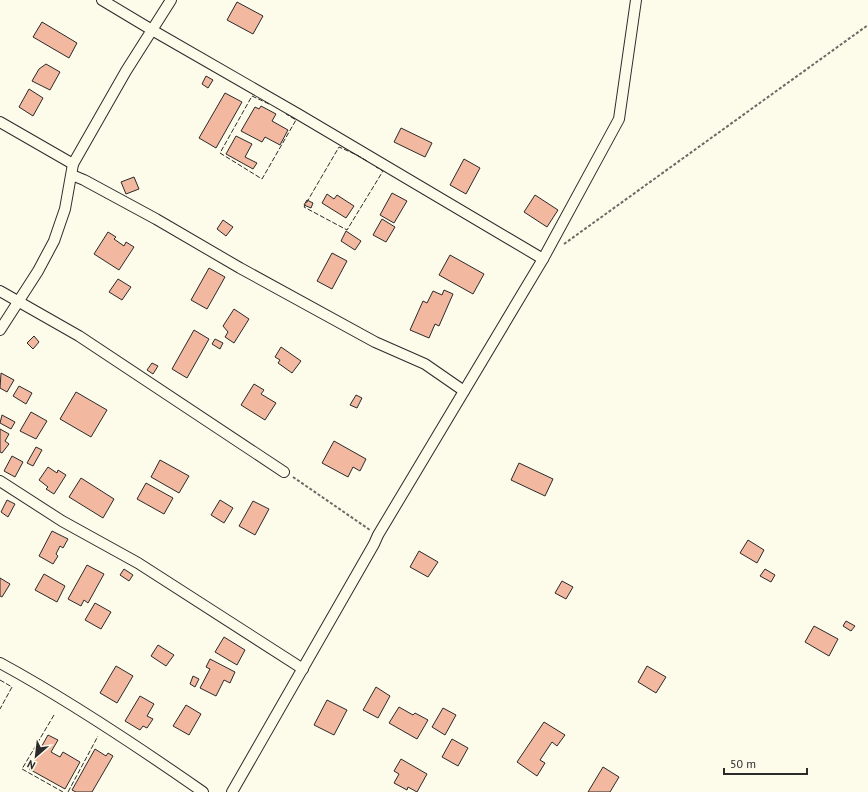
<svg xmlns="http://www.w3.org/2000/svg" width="868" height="792" font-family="'PT Sans',sans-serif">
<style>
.building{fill:#f2b8a0;stroke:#2b2b2b}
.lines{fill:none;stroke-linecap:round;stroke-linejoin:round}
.minor-casing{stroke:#2b2b2b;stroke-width:12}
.path{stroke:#6a6964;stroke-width:2;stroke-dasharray:3 2;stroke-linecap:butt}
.minor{stroke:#fdfbea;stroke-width:10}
.fence{stroke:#2b2b2b;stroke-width:1;stroke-dasharray:5 2;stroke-linecap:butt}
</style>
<rect width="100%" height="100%" fill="#fdfbea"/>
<g class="building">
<polygon points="237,2 263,16 253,34 227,20"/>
<polygon points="42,22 77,43 69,58 33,37"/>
<polygon points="46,64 60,72 50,90 32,81 39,69"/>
<polygon points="206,76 213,80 208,88 202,84"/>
<polygon points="29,89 43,98 33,116 19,107"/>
<polygon points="225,93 242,102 216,148 199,138"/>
<polygon points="261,106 276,114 272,121 288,130 280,145 265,137 262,142 241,131 255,107 259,109"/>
<polygon points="401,128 432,143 425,157 394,142"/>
<polygon points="236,136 252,144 245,157 257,163 253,169 226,154"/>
<polygon points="464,159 480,168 466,194 450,185"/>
<polygon points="134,177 139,189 126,194 121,182"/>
<polygon points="392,193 407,201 394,223 380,215"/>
<polygon points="327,194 334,199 337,195 354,206 346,218 322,203"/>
<polygon points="535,195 558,210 547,227 524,212"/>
<polygon points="307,200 313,203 311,208 304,205"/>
<polygon points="382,219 395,227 386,242 373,235"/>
<polygon points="223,220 233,227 226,236 217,229"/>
<polygon points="346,231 361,241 355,250 341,241"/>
<polygon points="108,232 116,237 114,239 124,246 126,242 134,247 119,270 94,254"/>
<polygon points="332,253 347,261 332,289 317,281"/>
<polygon points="450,255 484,274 473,294 439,275"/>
<polygon points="209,268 225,277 207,309 191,300"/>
<polygon points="118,279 131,287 122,300 109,292"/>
<polygon points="444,290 453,294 439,326 435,324 429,338 410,330 423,301 427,303 433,291 442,295"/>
<polygon points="234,309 249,319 234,343 225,337 228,332 223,326"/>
<polygon points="194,330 209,339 187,378 172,369"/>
<polygon points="34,336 39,342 33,349 27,343"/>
<polygon points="215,339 223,343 220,349 212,344"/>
<polygon points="281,347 301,361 292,373 278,363 280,360 275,357"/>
<polygon points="152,363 158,366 153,374 147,370"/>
<polygon points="1,373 14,380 7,392 0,388"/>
<polygon points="254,384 264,390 261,394 276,403 265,420 241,405"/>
<polygon points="19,386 32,393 26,404 13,396"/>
<polygon points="76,392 107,410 91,437 60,419"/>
<polygon points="356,395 362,398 357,408 350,405"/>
<polygon points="31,412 47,421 36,439 20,431"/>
<polygon points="2,415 15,422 11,429 0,423"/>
<polygon points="0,429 9,434 5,441 9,444 2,453 0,452"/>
<polygon points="334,441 366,459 360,471 353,467 348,477 322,463"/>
<polygon points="36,447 42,450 33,466 27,463"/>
<polygon points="12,456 23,462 15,477 4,471"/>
<polygon points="160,460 189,476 179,493 151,477"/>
<polygon points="519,463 553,479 545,496 511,480"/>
<polygon points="48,467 57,473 58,470 66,475 54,494 46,489 48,487 39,480"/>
<polygon points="81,478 114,499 103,518 69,497"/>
<polygon points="146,483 173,498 164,514 137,499"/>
<polygon points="7,500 15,504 8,517 1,512"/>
<polygon points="220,500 233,508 224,523 211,515"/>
<polygon points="253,501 269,509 255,535 239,526"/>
<polygon points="52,531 68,539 63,548 60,546 56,554 58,556 53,564 39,556"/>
<polygon points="748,540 764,550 757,563 740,553"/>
<polygon points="419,551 438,562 428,577 410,567"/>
<polygon points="87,565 104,574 88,603 84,600 81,606 68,599"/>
<polygon points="124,569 133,575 129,581 120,575"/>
<polygon points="765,569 775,575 771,582 760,576"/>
<polygon points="44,574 65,586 57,602 35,590"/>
<polygon points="0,578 10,584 2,597 0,596"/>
<polygon points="562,581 573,587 566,599 555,593"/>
<polygon points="95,603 111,612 101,629 85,620"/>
<polygon points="846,621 855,626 851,631 843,626"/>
<polygon points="814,626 838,639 829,656 805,642"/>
<polygon points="224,637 245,650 237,665 215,652"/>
<polygon points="158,645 174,655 166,666 151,656"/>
<polygon points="210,659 235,672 230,683 224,680 216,696 200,688 210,669 206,667"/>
<polygon points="116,666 133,676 117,703 100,693"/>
<polygon points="647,666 666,677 656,693 638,682"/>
<polygon points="193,676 199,679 195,687 190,684"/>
<polygon points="376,687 390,696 378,718 363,710"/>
<polygon points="140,696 154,704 147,716 153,719 147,728 143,726 140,730 125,721"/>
<polygon points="327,700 347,710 334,735 314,725"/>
<polygon points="186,705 201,714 189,735 173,726"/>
<polygon points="399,707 413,715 415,713 428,720 417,739 389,723"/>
<polygon points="443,708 456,715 445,735 432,727"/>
<polygon points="544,722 565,735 557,746 552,742 540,760 545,763 537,776 517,762"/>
<polygon points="48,735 58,740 51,752 60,757 63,752 80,762 65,789 29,769"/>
<polygon points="452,739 468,748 458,766 442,757"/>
<polygon points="95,749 106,756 108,753 113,756 92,792 76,792 72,790"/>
<polygon points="401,759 427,774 417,792 408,787 407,790 394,783 399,774 394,771"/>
<polygon points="603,767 619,777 610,792 588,792"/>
</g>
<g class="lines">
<defs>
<g id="minor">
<polyline points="102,0 152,30 298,114 543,259"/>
<polyline points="0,122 73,164"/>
<polyline points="72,175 84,180 156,219 240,268 375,342 425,364 464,391"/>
<polyline points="0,291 79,336 284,472"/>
<polyline points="0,330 38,271 54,241 65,209 73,164 126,71 171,0"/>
<polyline points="0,481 62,521 138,563 303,669"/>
<path d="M0,663c70,38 137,83 203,129"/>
<polyline points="232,792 374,544 378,535 543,259 619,119 636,0"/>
</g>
</defs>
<use href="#minor" class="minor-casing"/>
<g class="path">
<polyline points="564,244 868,25"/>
<polyline points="293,477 370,530"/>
</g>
<use href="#minor" class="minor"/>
<g class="fence">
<polyline points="269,104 252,96 220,153 262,179 296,120 286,114"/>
<polyline points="367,161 357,155 339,147 304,207 347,230 383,171 376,167"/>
<polyline points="0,680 12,687 0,709"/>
<polyline points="54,715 22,769 63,792"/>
<polyline points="68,792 98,736"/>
</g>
</g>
<g transform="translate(36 756) rotate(208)" stroke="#fdfbea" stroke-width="3" paint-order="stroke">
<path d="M0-3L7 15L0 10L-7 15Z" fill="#2b2b2b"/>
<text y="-6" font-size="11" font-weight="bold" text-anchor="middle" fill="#2b2b2b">N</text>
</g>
<path d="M724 768v6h83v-6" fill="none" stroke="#2b2b2b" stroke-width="2"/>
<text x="730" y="768" font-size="12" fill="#2b2b2b" stroke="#fdfbea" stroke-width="3" paint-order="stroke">50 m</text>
</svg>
